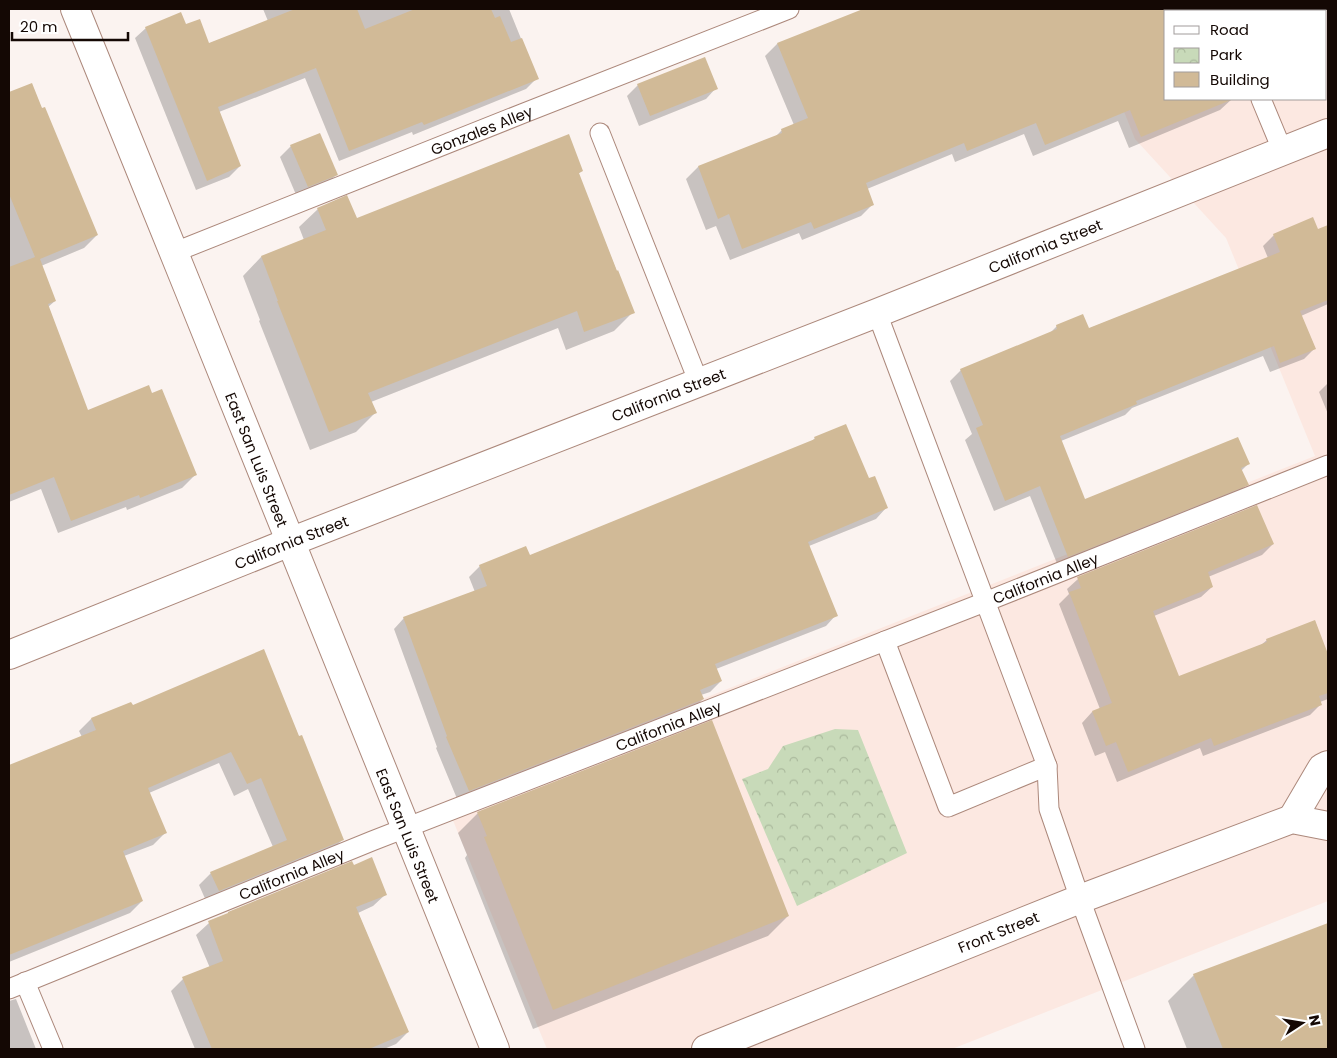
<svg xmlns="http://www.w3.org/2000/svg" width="1337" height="1058" font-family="Poppins,sans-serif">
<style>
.built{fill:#fce8e1;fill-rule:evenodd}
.park{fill:url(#park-crowns)}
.shadow{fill:#0003}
.building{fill:#d1ba97}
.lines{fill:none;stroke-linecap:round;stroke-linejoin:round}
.lane-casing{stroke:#ac887b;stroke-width:21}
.secondary-casing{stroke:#ac887b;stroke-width:30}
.lane{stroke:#fff;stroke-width:19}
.secondary{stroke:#fff;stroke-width:28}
.labels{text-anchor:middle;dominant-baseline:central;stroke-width:4.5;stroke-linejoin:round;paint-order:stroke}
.street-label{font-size:15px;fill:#140804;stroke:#fff}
</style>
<defs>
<pattern id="park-crowns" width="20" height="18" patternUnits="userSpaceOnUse" patternTransform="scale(1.25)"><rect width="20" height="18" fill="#c8dab9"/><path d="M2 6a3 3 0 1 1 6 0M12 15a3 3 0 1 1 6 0" fill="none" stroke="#abba9d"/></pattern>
</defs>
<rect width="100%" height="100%" fill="#fbf3f0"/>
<path class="built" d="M1083,9h245v892l-376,148h-405l-102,-248 870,-345 -89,-218 -91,-99zM1166,11h160v88h-160z"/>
<polygon class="park" points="835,729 858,730 907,853 797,906 742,779 768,769 783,746"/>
<g class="shadow">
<polygon points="263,9 509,9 537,78 526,89 413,135 412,132 339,161 305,78 219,112 240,166 229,177 196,190 135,38 146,28 185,26 208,44 268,21"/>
<polygon points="866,9 1196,9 1197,11 1166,11 1166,99 1232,99 1220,110 1129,148 1118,121 1033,156 1024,134 955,162 952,154 867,189 873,204 861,216 802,240 799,233 730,260 716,226 706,230 686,179 698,167 774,138 781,131 794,125 765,56 777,44"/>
<polygon points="31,84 97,235 84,248 41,266 55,301 48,307 87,411 195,475 182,488 127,510 126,507 58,533 41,489 9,502 9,94"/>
<polygon points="638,85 716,88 706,99 639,126 627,96"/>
<polygon points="291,146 337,174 326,185 297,197 280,157"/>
<polygon points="582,171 578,174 633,312 614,331 566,350 558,328 371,402 375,413 356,432 310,450 259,321 260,320 243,276 261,257 304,240 299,227 318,209 356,219"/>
<polygon points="1328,226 1328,304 1301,316 1315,348 1304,359 1270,372 1263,356 1132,408 1125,415 1061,441 1084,501 1248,464 1241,471 1247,484 1236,495 1058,566 1030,496 994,511 965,440 972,434 950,381 961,370 1049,334 1057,326 1088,329 1268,258 1263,246 1274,235 1317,231"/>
<polygon points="1328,383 1328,414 1319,392"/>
<polygon points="815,438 868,480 886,508 876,519 809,546 836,615 826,626 716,669 721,681 710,692 701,695 703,699 692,710 458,801 436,748 437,747 394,629 404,618 475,592 469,577 480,566 529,556 811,442"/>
<polygon points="1257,507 1273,544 1262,555 1208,577 1212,587 1201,597 1154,616 1178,678 1261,645 1267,640 1315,621 1328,658 1328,699 1320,702 1321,704 1310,715 1203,756 1200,748 1117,782 1105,752 1095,756 1082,723 1092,712 1100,709 1059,604 1069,594 1067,589 1078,579"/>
<polygon points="263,651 342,840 330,852 207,903 199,885 211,873 273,847 248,789 234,796 219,763 149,793 165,833 153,845 124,856 142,901 130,913 9,962 9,767 82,737 79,731 91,719 131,703 132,707"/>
<polygon points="478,813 788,916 768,936 533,1029 465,858 467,855 458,833"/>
<polygon points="386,894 373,906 358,913 408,1032 396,1044 384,1049 195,1049 171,991 183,979 210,968 196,935 209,923"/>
<polygon points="1328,925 1328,1049 1187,1049 1168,1001 1194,975"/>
<polygon points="16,999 36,1049 9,1049 9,1001"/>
</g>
<g class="building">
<polygon points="295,9 357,9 365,29 415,9 491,9 495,18 500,16 511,42 522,38 539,79 424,125 422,122 349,151 316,68 218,107 241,166 207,181 145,27 181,12 186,24 200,19 209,43"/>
<polygon points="863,9 1166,9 1166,99 1231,100 1141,137 1130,110 1045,145 1036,123 967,151 964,143 866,183 874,205 814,229 811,222 742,249 729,214 718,219 698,166 782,133 781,129 808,118 777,43"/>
<polygon points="705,57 718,89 650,116 637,84"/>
<polygon points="32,83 42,108 45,107 98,235 40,259 56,301 48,304 88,410 149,385 152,393 162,389 197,475 140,498 139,495 71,521 54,477 9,495 9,267 35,257 9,194 9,92"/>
<polygon points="320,133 338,175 308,187 290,145"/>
<polygon points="569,134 583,171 579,173 617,271 618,270 635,313 584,332 577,311 368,393 377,413 329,432 277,301 278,301 261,256 326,230 317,208 347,195 357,218"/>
<polygon points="1313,217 1318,229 1328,225 1328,300 1300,311 1316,349 1280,363 1274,346 1136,401 1137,404 1060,436 1085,499 1238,437 1250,464 1241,468 1249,485 1068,557 1040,486 1005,501 976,428 983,425 960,369 1057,329 1056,325 1083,314 1089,328 1280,252 1273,234"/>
<polygon points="846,424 869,478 875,476 888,508 808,542 838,616 715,664 722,681 700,690 704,699 469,791 446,737 447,736 403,617 487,586 479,565 526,546 530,555 815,439 814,437"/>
<polygon points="1257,505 1274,544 1208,572 1213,587 1153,611 1179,676 1267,642 1266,639 1315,620 1328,654 1328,693 1319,696 1322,705 1214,746 1211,738 1128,772 1116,742 1106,746 1092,711 1112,703 1069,592 1081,588 1077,577"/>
<polygon points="264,649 299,736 302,735 344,840 219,891 210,872 287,840 261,778 247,784 231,752 148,788 167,833 123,851 143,901 9,955 9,765 96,730 91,718 131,702 133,705"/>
<polygon points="712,720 789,916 553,1010 484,837 487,836 477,812"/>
<polygon points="372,857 387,895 356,907 409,1032 369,1049 212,1049 182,977 223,961 208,921 228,913 228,912 352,861 354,865"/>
<polygon points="1328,923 1328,1049 1223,1049 1193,974"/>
</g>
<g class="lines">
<defs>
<g id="lane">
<polyline points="1225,9 1226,11"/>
<polyline points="1261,99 1283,152"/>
<polyline points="600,133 699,383"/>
<path id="s1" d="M175,252l349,-139 265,-104"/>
<polyline points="877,313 1047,766 1049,809 1080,899 1135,1049"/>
<polyline points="885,641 948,807 1047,766"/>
<polyline points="25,982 53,1049"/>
<path id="s2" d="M9,989l363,-148 613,-239 343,-137"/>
</g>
<g id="secondary">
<path id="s3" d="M75,9c142,346 278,695 420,1040"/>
<path id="s4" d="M9,655l281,-113 587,-229 451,-180"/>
<polyline points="1292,819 1322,768 1328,765"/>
<path id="s5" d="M706,1049l374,-150 212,-80 36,7"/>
</g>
</defs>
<use href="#lane" class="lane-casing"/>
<use href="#secondary" class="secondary-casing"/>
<use href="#lane" class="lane"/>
<use href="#secondary" class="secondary"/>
</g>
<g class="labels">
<g class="street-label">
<text stroke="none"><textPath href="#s1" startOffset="330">Gonzales Alley</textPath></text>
<text stroke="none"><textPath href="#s4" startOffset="1114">California Street</textPath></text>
<text stroke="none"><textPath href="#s4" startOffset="709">California Street</textPath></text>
<text stroke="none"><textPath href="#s3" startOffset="486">East San Luis Street</textPath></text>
<text stroke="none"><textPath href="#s4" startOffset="304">California Street</textPath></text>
<text stroke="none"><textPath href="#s2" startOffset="1115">California Alley</textPath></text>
<text stroke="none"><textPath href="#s2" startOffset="710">California Alley</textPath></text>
<text stroke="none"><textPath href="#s3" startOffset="891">East San Luis Street</textPath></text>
<text stroke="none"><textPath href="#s2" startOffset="305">California Alley</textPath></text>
<text stroke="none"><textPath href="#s5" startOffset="315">Front Street</textPath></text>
</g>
</g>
<rect width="1337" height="1058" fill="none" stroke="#140804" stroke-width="20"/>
<rect x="1164" y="10" width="162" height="90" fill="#ffffff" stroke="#a19c9b"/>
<rect x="1174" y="26" width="25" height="8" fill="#ffffff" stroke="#a19c9b"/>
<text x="1210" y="35" font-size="15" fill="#140804">Road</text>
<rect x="1174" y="48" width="25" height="15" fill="url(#park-crowns)" stroke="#a19c9b"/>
<text x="1210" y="60" font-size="15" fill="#140804">Park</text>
<rect x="1174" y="72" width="25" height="15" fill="#d1ba97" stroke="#a19c9b"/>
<text x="1210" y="85" font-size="15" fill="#140804">Building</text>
<g transform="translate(1302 1023) rotate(78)" stroke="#ffffff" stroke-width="4" paint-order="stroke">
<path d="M0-4L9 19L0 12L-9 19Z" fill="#140804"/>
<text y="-8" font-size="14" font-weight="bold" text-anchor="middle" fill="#140804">N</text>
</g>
<path d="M12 32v8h116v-8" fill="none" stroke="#140804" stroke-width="2.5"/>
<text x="20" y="32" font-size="15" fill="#140804" stroke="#ffffff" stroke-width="4" paint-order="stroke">20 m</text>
</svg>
